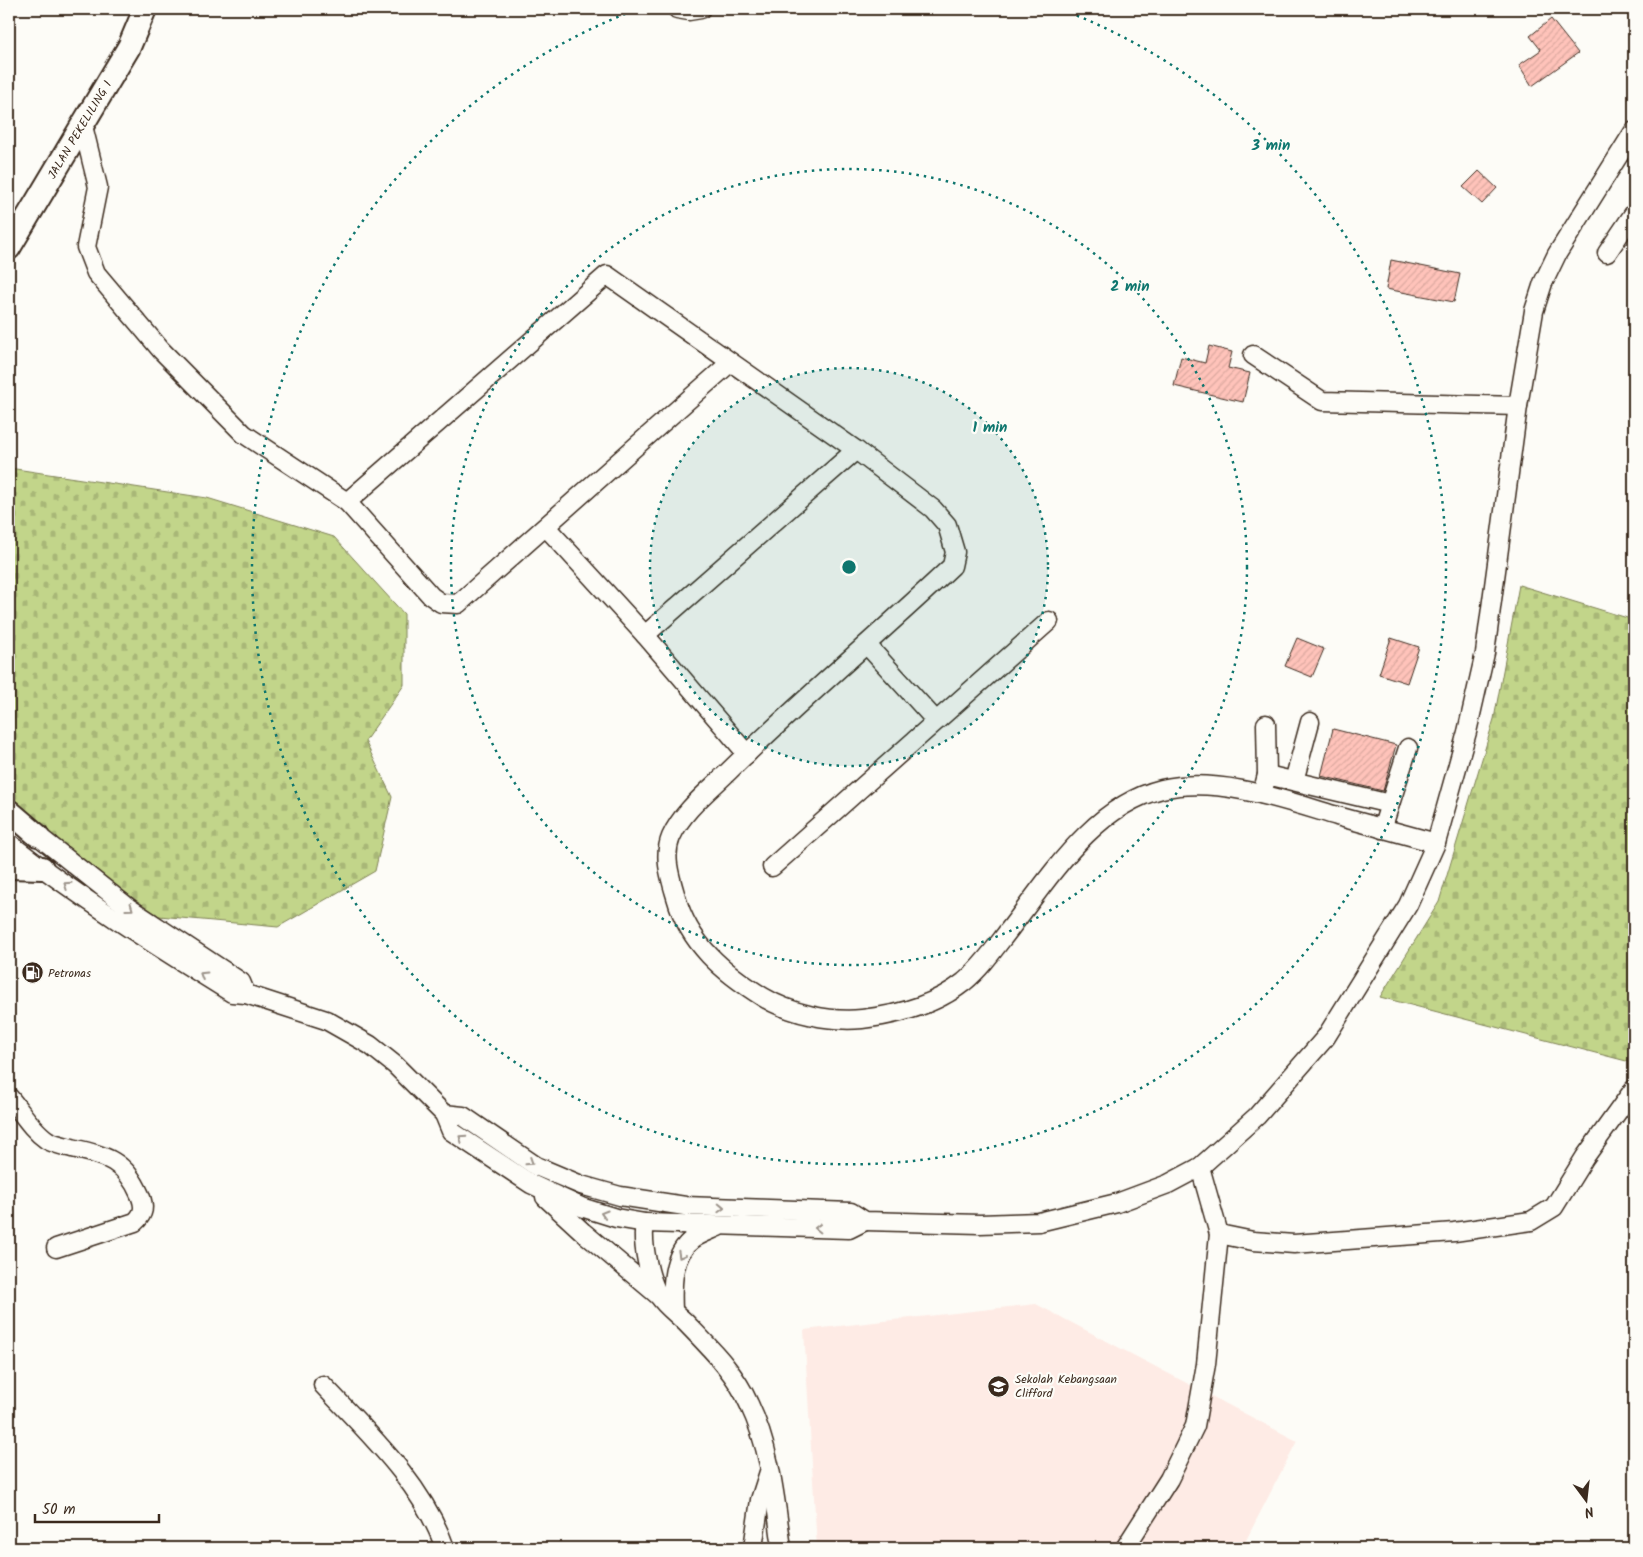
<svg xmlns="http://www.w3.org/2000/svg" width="1643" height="1557" font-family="Kalam,sans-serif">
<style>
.built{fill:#feebe5}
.cemetery{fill:url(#cemetery-stones);stroke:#7e8054}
.building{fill:url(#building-hatch);stroke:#3b2a1e}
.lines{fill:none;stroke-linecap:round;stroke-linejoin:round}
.minor-casing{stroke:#3b2a1e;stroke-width:21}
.major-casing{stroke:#3b2a1e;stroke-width:26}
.minor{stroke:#fdfcf7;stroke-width:18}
.major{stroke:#fdfcf7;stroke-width:22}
.oneway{stroke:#9c938a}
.ring{fill:none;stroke:#0f766e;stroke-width:2.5;stroke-dasharray:2.5 5}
.labels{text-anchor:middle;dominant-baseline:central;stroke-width:4.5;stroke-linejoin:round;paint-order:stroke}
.street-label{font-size:12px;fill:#3b2a1e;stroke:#fdfcf7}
.poi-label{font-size:12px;fill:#3b2a1e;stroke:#fdfcf7;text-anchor:start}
.centre{fill:#0f766e;stroke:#fdfcf7;stroke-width:2.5}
.ring-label{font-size:15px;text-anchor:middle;font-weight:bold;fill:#0f766e;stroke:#fdfcf7;stroke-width:4.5;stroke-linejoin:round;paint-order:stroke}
</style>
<defs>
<pattern id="cemetery-stones" width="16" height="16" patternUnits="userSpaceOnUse" patternTransform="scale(1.25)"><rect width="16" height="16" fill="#c2d58a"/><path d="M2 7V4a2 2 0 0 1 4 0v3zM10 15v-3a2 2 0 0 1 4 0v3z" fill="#a8b777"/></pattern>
<pattern id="building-hatch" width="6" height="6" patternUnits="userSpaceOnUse" patternTransform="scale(1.25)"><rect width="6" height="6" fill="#ffc3ba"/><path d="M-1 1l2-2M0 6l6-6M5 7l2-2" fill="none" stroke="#dba89f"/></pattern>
</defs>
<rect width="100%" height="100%" fill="#fdfcf7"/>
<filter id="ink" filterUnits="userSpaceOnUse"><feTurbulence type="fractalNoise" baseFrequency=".02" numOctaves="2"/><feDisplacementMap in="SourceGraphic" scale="10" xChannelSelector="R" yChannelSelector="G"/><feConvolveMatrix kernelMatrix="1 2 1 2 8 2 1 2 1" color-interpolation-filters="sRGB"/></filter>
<g filter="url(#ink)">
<polygon class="built" points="1036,1304 1297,1441 1242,1548 817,1548 804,1330"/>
<g class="cemetery">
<polygon points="9,468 207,498 334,537 404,614 404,685 365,741 392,797 375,871 278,927 159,916 53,842 9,805"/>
<polygon points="1519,585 1634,620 1634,1063 1380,997 1439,902 1494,719"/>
</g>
<g class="building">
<polygon points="1551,19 1578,53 1532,86 1519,65 1541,50 1530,36"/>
<polygon points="1479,171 1497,188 1482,204 1463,187"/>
<polygon points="1391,260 1460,274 1454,302 1386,289"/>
<polygon points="1209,346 1232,352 1228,368 1250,373 1243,402 1174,386 1181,357 1205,363"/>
<polygon points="1297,638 1324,649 1312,677 1285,666"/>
<polygon points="1391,638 1419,647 1407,683 1379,674"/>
<polygon points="1333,729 1396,745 1383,791 1321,776"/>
</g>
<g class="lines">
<defs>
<g id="minor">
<polyline points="677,9 689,11 701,9"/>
<polyline points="83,126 98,187 86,247 96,273 161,350 244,434 347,502"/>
<polyline points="1607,253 1634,213"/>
<polyline points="1253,355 1322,401 1518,406"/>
<path d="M731,362l-273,242 -17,-1 -10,-7 -84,-94 260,-227 249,175 77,59 14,16 8,27 -3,14c-73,69 -151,134 -222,204 -20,20 -47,40 -59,67 -8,19 -1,40 5,60 13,47 47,75 87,100 28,17 67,25 99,22 36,-4 73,-14 102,-37 18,-15 31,-34 45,-52 41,-53 84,-124 153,-141 55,-13 122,11 175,27 33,9 66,18 99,27"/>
<polyline points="546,527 645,635 747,754"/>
<polyline points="645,635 856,450"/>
<polyline points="867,645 936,721"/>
<polyline points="1266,724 1267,775"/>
<polyline points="1294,781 1310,722"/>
<polyline points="1262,794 1267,775 1390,804"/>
<polyline points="1382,829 1408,748"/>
<polyline points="37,835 129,908 241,982 246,994"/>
<path d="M9,843c71,55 147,103 223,150l14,1 80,26 44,25 25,20 49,49 7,17 80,53 50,23 35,11 29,5 204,6 16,-8"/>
<polyline points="772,867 1049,621"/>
<path d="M9,1097c12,14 22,32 38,43 7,4 17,6 25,8 34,8 53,12 68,47 5,12 4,19 -5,27l-79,26"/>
<polyline points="444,1114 463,1116 536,1166 581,1185 620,1196 685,1206 851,1212 865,1221 980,1224 1039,1222 1117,1203 1168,1184 1200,1167 1257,1116 1326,1037 1408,905 1436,843 1467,732 1485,653 1518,406 1534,311 1543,283 1557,254 1634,131"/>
<polyline points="545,1197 583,1232 659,1296"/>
<path d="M645,1223c-4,19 4,56 14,73 6,10 19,19 27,27 24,25 49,49 63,81 22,46 26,95 33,144"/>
<polyline points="1219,1234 1253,1241 1294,1244 1454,1232 1531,1221 1554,1207 1585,1157 1634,1089"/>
<path d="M673,1310c-1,-22 -2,-56 20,-71 7,-5 16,-8 25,-12"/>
<path d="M323,1385c45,48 100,99 122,163"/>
<polyline points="753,1548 760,1500 769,1472"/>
<polyline points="1125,1548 1169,1479 1195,1426 1206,1364 1219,1234 1200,1167"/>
</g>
<g id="major">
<polyline points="9,248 129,47 145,9"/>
<polyline points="9,811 37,835"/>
<polyline points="9,867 42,868"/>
</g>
</defs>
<use href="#minor" class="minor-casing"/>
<use href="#major" class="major-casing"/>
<use href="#minor" class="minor"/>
<use href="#major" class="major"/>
</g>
<defs><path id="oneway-chevron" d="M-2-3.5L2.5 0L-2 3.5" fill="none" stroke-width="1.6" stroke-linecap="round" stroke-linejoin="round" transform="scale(1.25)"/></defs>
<g class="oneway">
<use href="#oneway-chevron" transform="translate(67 885) rotate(-146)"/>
<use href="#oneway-chevron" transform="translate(130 908) rotate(36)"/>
<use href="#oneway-chevron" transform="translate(203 975) rotate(-148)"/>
<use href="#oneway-chevron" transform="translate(462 1138) rotate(-146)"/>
<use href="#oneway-chevron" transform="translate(530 1162) rotate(33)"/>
<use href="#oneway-chevron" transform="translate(721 1208) rotate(2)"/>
<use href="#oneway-chevron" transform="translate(604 1214) rotate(-163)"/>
<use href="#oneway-chevron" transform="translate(818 1228) rotate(-179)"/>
<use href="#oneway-chevron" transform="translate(681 1255) rotate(119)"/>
</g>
</g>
<circle cx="849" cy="567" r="199" fill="#0f766e" fill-opacity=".12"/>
<g class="ring">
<circle cx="849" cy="567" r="199"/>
<circle cx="849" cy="567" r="398"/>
<path d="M1063 10A597 597 0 1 1 635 10"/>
</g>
<defs>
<symbol id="fuel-disc" viewBox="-11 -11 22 22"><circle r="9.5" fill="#3b2a1e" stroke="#fdfcf7"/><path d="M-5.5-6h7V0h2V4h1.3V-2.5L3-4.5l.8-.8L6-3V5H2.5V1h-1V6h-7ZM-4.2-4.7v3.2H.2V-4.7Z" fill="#fff"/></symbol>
<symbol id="school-disc" viewBox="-11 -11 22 22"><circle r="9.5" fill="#3b2a1e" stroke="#fdfcf7"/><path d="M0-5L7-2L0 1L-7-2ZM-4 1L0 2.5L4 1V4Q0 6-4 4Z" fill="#fff"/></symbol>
</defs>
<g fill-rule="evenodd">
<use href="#fuel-disc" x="20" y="960" width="25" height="25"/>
<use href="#school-disc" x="986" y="1374" width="25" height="25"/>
</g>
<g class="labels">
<g class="street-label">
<text transform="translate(80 130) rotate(-59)">JALAN PEKELILING 1</text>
</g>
<g class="poi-label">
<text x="48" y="973">Petronas</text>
<text x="1015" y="1379">Sekolah Kebangsaan<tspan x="1015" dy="14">Clifford</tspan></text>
</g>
</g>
<circle cx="849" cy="567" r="8" class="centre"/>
<g class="ring-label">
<text x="1271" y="150">3 min</text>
<text x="1130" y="291">2 min</text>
<text x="990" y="432">1 min</text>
</g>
<rect width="1643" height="1557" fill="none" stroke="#fdfcf7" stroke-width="30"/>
<rect x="15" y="15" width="1613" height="1527" fill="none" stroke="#3b2a1e" stroke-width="2" filter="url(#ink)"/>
<g transform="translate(1586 1500) rotate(165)" stroke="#fdfcf7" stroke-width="4" paint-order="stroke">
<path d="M0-4L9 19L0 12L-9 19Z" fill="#3b2a1e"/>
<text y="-8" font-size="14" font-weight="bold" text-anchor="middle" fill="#3b2a1e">N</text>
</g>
<path d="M35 1514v8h124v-8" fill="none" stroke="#3b2a1e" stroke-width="2.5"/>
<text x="42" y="1514" font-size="15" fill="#3b2a1e" stroke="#fdfcf7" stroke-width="4" paint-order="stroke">50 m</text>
</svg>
